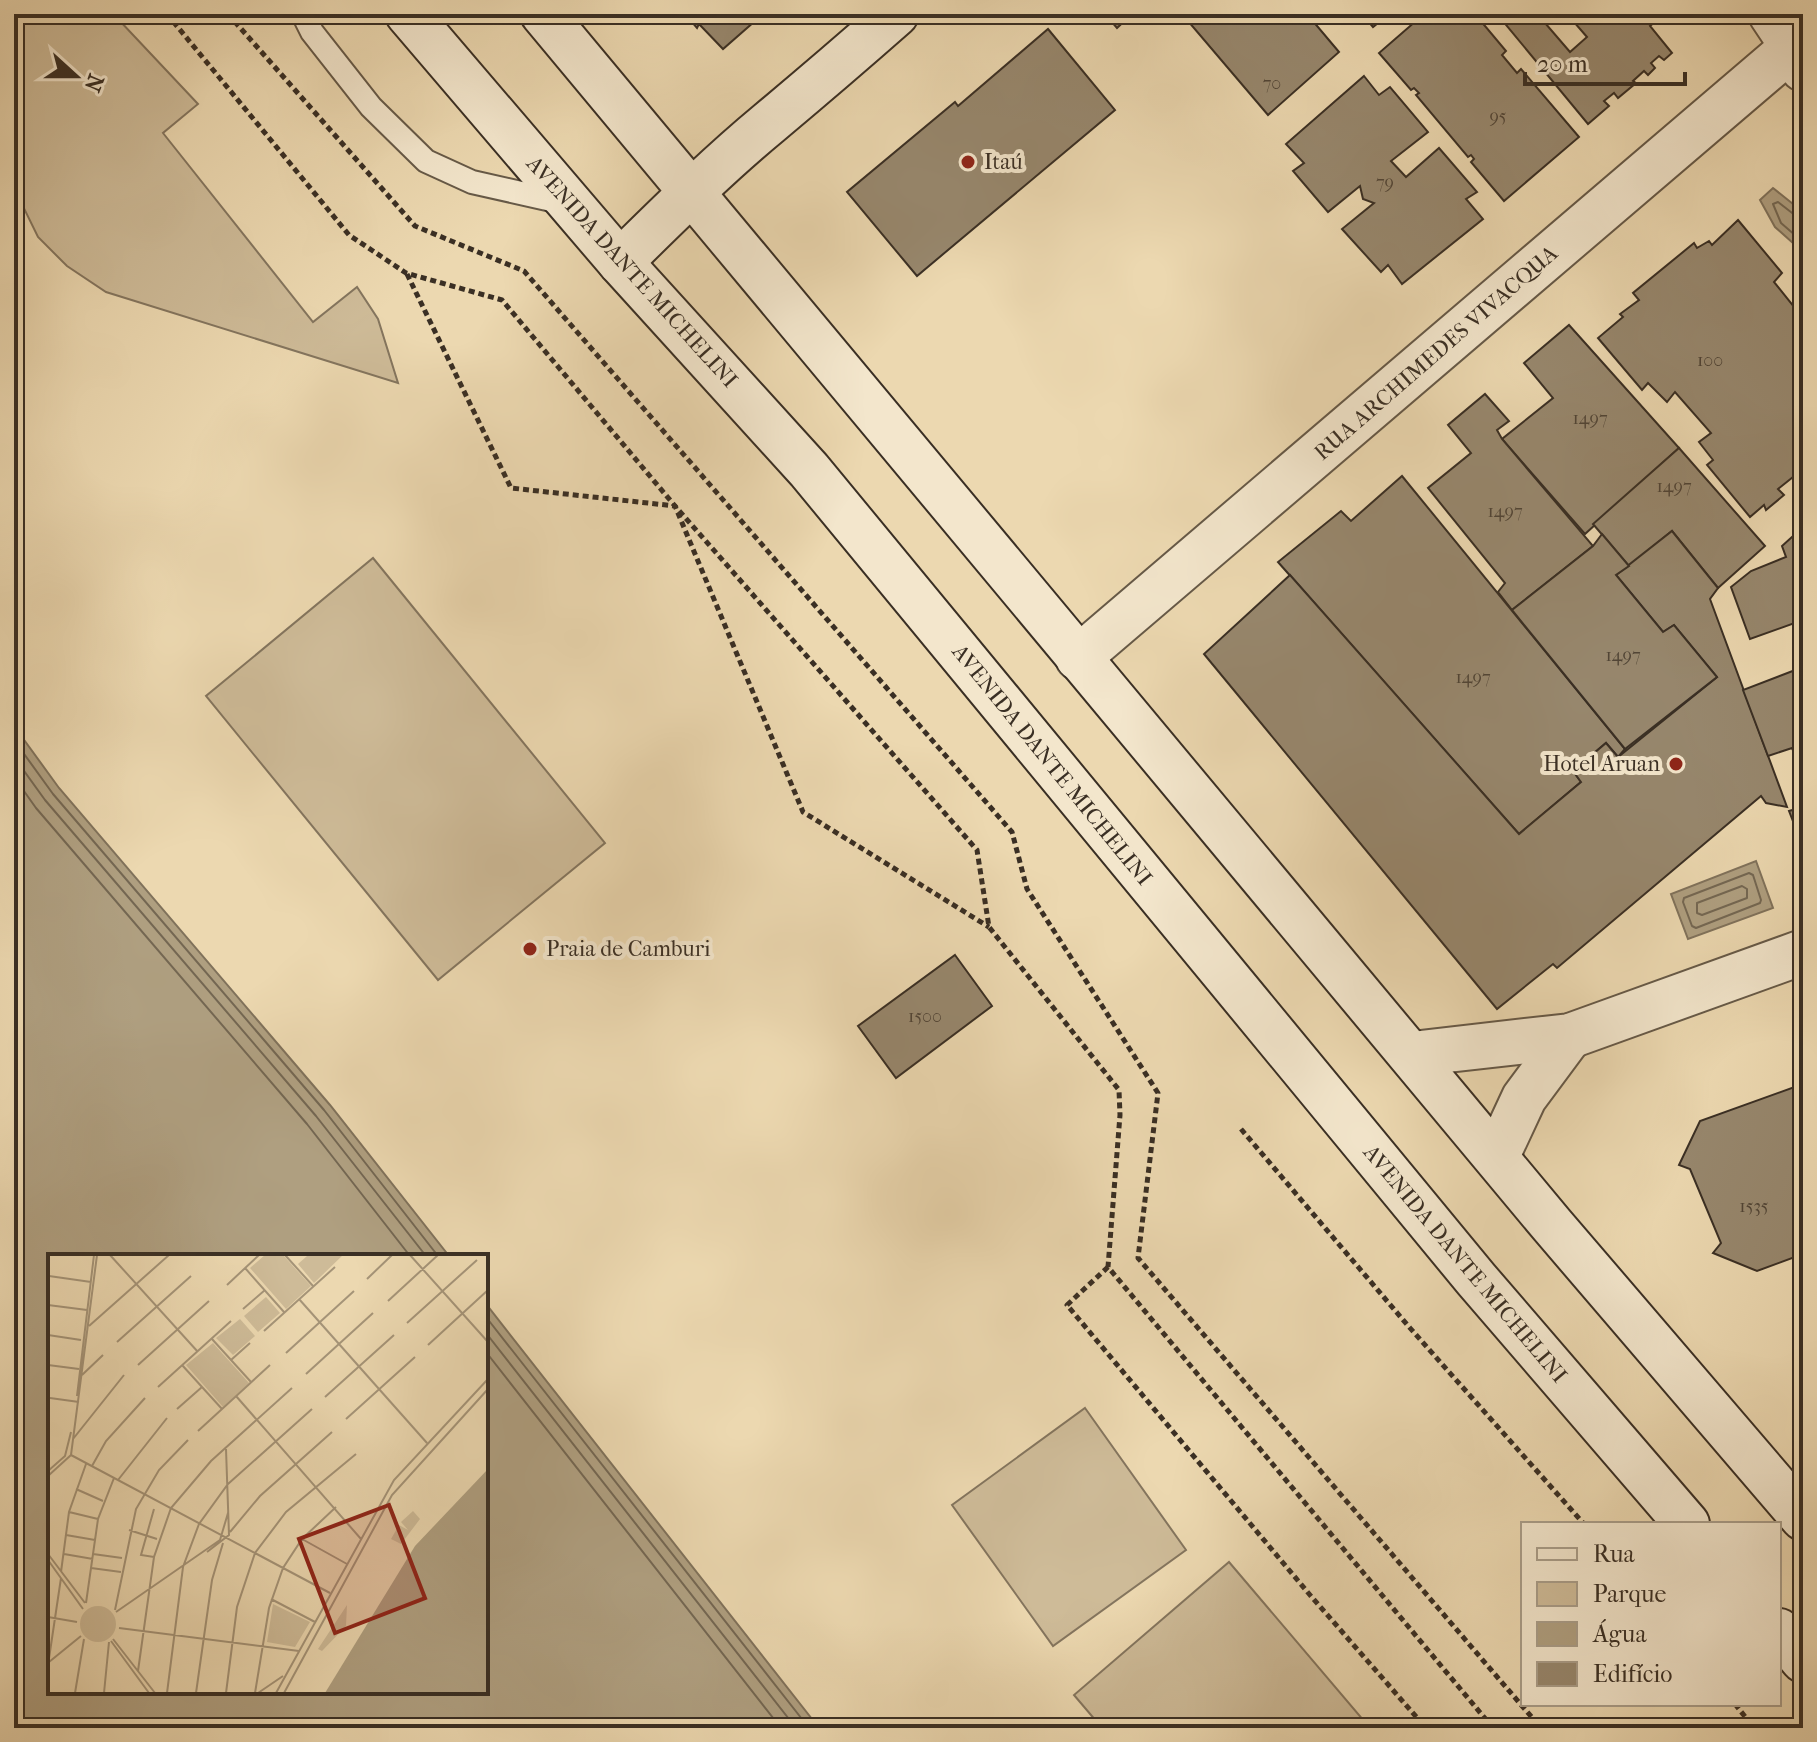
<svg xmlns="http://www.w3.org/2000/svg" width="1817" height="1742" font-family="'IM FELL French Canon',serif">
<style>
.green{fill:#cebb98;stroke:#84755e;stroke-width:2}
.water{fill:#af9f80;stroke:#80725b;stroke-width:2}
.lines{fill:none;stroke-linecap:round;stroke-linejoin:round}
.shore{stroke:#746752;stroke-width:2}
.building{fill:#97876d;stroke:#3a2f24;stroke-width:2}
.lane-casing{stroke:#665947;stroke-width:26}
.street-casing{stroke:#665947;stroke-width:48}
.secondary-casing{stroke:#3a2f24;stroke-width:48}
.path{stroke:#3a2f24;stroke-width:5;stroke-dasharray:6 4;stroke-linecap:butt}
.lane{stroke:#f3e6cc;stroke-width:22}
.street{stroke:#f3e6cc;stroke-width:44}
.secondary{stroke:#f3e6cc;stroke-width:44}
.poi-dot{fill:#8f2418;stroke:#f3e6cc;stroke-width:3}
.labels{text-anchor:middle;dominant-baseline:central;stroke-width:8;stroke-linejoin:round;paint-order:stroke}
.number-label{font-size:18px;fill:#514536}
.poi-label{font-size:22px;fill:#3a2f24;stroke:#f3e6cc;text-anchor:start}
.street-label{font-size:22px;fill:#3a2f24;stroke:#f3e6cc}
.inset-road{fill:none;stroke:#a59478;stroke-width:2}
.view{fill:#8f2418;fill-opacity:0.15;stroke:#8f2418;stroke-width:4}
.inset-edge{fill:none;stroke:#3a2f24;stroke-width:4}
</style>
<rect width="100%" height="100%" fill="#ecd8b0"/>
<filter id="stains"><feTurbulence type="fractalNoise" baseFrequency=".0025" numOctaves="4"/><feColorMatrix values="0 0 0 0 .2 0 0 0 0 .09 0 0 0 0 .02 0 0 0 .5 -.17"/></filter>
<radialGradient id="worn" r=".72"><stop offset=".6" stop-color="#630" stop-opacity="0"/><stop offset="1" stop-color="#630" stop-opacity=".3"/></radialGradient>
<g class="green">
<polygon points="14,14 117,14 118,19 198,104 163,133 313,322 357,287 378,319 398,383 106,292 67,266 38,237 14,188"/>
<polygon points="373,558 605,843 438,980 206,696"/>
<polygon points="1085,1408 1186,1550 1053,1646 952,1505"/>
<polygon points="1229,1562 1370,1728 1102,1728 1074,1695"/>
</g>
<g class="water">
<polygon points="1773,188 1803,212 1803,252 1775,227 1760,200"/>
<polygon points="14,726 59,788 330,1105 449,1256 50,1256 50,1692 486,1692 486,1304 819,1728 14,1728"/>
<polygon points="1756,861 1773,908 1688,939 1671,894"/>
</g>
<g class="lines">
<g class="shore">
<polyline points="1803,217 1796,216 1778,202 1773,204 1781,223 1803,242"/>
<polyline points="14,740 53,794 324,1110 438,1256"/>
<polyline points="14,757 45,800 316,1116 426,1256"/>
<polyline points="14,777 36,808 307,1124 410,1256"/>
<polygon points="1749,873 1753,875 1761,900 1760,903 1696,928 1692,926 1683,902 1684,898"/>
<polygon points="1742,886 1747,889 1747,898 1702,915 1697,913 1697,903"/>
<polyline points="486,1317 809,1728"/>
<polyline points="486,1333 796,1728"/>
<polyline points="486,1352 781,1728"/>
</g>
</g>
<g class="building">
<polygon points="685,14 763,14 723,49 699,24 697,28"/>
<polygon points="1105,14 1132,14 1117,28"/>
<polygon points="1182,14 1307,14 1339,52 1268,115"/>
<polygon points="1362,14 1389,14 1373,27"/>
<polygon points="1424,14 1475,14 1506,51 1502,55 1517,73 1521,69 1579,137 1504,201 1471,162 1474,159 1471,155 1468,157 1416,95 1419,93 1414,88 1411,90 1379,53"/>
<polygon points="1497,14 1541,14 1539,16 1570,52 1587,37 1567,14 1652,14 1656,21 1650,26 1672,53 1664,60 1659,56 1651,63 1655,68 1648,75 1644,71 1633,81 1636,83 1618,98 1614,93 1604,101 1609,106 1588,124"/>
<polygon points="1048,29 1115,110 917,276 847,192 955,102 958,106"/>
<polygon points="1364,76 1379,95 1390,87 1428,132 1391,161 1406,177 1439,148 1477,192 1466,199 1483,219 1402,284 1388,265 1381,272 1342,229 1374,203 1363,199 1360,186 1328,212 1293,171 1304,163 1286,144"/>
<polygon points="1738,220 1782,273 1774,282 1803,318 1803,469 1778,489 1784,495 1766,510 1764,505 1750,517 1707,465 1713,460 1699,442 1711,433 1675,392 1667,402 1648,383 1642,390 1598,338 1623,317 1620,314 1639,300 1633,293 1694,243 1697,248 1709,241 1712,245"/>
<polygon points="1569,325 1679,448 1585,534 1502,439 1553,398 1524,363"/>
<polygon points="1485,394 1509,421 1497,430 1502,439 1593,546 1512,610 1498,592 1505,583 1428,488 1471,453 1448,425"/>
<polygon points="1679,448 1765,546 1718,588 1672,531 1629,566 1593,524"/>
<polygon points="1402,476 1625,749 1618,757 1606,743 1573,771 1581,782 1519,834 1278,562 1341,511 1351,521"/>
<polygon points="1803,527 1803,620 1750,639 1731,587 1751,571 1786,557 1782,546"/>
<polygon points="1672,531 1718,588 1710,599 1787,807 1766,803 1761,796 1557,968 1553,964 1497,1009 1204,654 1290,575 1519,834 1581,782 1573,771 1606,743 1618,757 1717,677 1674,625 1663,632 1616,575"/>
<polygon points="1602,534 1629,566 1616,575 1663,632 1674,625 1717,677 1625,749 1512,610 1593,546"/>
<polygon points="1803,667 1803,776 1792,748 1768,756 1743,690"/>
<polygon points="1803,807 1803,847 1789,811"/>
<polygon points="955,955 992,1006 896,1078 858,1026"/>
<polygon points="1803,1084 1803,1254 1757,1271 1713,1253 1721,1243 1690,1169 1679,1165 1700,1121"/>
</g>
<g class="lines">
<defs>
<polyline id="lane" points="303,14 312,32 371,107 426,161 472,182 565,203"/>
<g id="street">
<polyline points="1771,14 1793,47 1803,69"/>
<polyline points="1078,658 1793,47"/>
<polyline points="1412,1054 1570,1036 1803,952"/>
<polyline points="1497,1156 1524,1098 1570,1036"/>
</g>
<g id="secondary">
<polyline points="408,14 620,262 809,470 1476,1279 1687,1524"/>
<polyline points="543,14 1552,1225 1803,1518"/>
<path d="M620,262c48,-47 97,-96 149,-139 43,-36 85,-72 127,-109"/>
<polyline points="1779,1631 1803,1660"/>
</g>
</defs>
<use href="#lane" class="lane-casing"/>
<use href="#street" class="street-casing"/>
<use href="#secondary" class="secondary-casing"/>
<g class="path">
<polyline points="167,14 349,235 406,273 502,300 675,506 977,850 989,927 1119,1090 1120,1115 1108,1267 1493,1728"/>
<polyline points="228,14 415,226 524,271 1012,832 1027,889 1158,1093 1138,1258 1541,1728"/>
<polyline points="407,274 511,488 675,506 803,812 989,927"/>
<polyline points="1241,1129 1410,1328 1584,1524"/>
<polyline points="1108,1267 1067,1305 1310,1595 1426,1728"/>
<polyline points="1735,1704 1754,1728"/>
</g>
<use href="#lane" class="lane"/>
<use href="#street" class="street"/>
<use href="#secondary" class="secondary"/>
</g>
<g class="poi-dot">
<circle cx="968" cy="162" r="8"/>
<circle cx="1676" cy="764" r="8"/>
<circle cx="530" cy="949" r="8"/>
</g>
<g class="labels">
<g class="number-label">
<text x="1272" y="83">70</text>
<text x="1498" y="116">95</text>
<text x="1385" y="182">79</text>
<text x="1710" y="360">100</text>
<text x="1590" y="418">1497</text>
<text x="1674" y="486">1497</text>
<text x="1505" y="511">1497</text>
<text x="1623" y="655">1497</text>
<text x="1473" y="677">1497</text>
<text x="925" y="1016">1500</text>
<text x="1754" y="1206">1535</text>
</g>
<g class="poi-label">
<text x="984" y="162">Itaú</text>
<text x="1660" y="764" text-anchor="end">Hotel Aruan</text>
<text x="546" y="949">Praia de Camburi</text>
</g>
<g class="street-label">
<text transform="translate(632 272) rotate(48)">AVENIDA DANTE MICHELINI</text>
<text transform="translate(1436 353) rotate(-41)">RUA ARCHIMEDES VIVACQUA</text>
<text transform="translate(1052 765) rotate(51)">AVENIDA DANTE MICHELINI</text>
<text transform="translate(1465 1264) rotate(50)">AVENIDA DANTE MICHELINI</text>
</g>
</g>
<g transform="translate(48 1254)">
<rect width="440" height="440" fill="#ecd8b0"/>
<path d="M217,1h18l28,31 -25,23 -36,-41zM295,1l-29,28 -16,-19 9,-8zM218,43l14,16 -22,19 -14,-16zM192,65l15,17 -22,19 -17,-17zM165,89l36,40 -26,24 -37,-42zM365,257l7,8 -19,25 -10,-5 8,-14 9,5 -7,-8zM225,350l37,18 -15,25 -28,-5zM299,351l-1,21 -24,25 -4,-2zM32 370a18 18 0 1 1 36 0a18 18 0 1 1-36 0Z" fill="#cebb98"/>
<path d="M440,215v224h-163l90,-147z" fill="#af9f80"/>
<path class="inset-road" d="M62,1l88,97M237,1l28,31M362,1l78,87M197,14l39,44M1,22l42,6M319,25l25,-24M179,31l32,-30M251,45l128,144M340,47l50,-46M0,51l39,5M195,55l22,-19M359,69l70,-63M41,72l80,-71M216,77l71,-64M0,81l33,5M164,85l39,43M69,88l74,-66M380,91l60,-55M238,99l68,-62M183,106l19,-17M0,111l31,4M90,111l71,-64M134,111l40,44M258,120l67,-61M34,121l21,-20M110,133l73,-66M29,142l17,-141M188,142l125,143M277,143l69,-62M2,144l29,4M129,155l25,-22M298,165l69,-62M150,177l72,-66M25,185l51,-64M23,201l259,138M44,212l14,-25 39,-43M0,217l17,-15 6,-24M0,222l23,-21 26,-200M70,226l49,-62M28,235l27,12M21,258l29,7M81,276l28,9M182,278l30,-36 72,-64M18,281l29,5M254,285l45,25M159,298l22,-17 -3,-86M0,300l37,49M16,300l29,5M45,300l29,4M106,303l-13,-2 13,-46M0,306l35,49M43,314l30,4M13,318l8,-60 17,-48M223,345l44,23M38,349l12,-84 16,-41M67,356l21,-101 23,-39 29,-30M68,358l104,-72 8,-27M0,363l29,5M71,374l180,23M65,385l42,54M63,387l38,52M1,408l32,-26M0,411l13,-87M90,417l16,-114 17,-49 40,-47 81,-73M27,439l9,-54M56,439l5,-51M119,439l16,-126 16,-43 29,-40 84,-75M148,439l16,-113 11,-37M178,439l11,-86 18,-54 31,-41 70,-58M207,439l14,-85 14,-40 19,-29 34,-32M210,439l25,-17M228,439l118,-213 94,-101M236,439l108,-198 96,-106"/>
<path class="view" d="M341,251l36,93 -90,35 -36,-94z"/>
<rect width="440" height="440" class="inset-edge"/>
</g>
<rect width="1817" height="1742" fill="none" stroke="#ecd8b0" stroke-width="48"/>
<rect x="16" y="16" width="1785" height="1710" fill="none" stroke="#3a2f24" stroke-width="4"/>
<rect x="24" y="24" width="1769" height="1694" fill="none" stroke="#3a2f24" stroke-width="2"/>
<rect x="1521" y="1522" width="260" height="184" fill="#f3e6cc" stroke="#a99d89" stroke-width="2"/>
<rect x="1537" y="1548" width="40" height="12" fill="#f3e6cc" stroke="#a99d89" stroke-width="2"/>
<text x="1593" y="1562" font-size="24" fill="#3a2f24">Rua</text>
<rect x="1537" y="1582" width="40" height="24" fill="#cebb98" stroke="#a99d89" stroke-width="2"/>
<text x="1593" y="1602" font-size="24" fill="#3a2f24">Parque</text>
<rect x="1537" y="1622" width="40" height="24" fill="#af9f80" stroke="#a99d89" stroke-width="2"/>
<text x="1593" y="1642" font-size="24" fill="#3a2f24">Água</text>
<rect x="1537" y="1662" width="40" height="24" fill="#97876d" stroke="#a99d89" stroke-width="2"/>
<text x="1593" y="1682" font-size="24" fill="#3a2f24">Edifício</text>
<g transform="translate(76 76) rotate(111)" stroke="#f3e6cc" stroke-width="6" paint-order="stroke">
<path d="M0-6L14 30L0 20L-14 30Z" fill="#3a2f24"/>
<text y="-12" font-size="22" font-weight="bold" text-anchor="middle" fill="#3a2f24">N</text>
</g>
<path d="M1525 72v12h160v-12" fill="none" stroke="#3a2f24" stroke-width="4"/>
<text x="1537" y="72" font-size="24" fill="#3a2f24" stroke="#f3e6cc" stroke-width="6" paint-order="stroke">20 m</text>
<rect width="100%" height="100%" filter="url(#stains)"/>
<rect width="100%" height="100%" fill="url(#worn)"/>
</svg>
